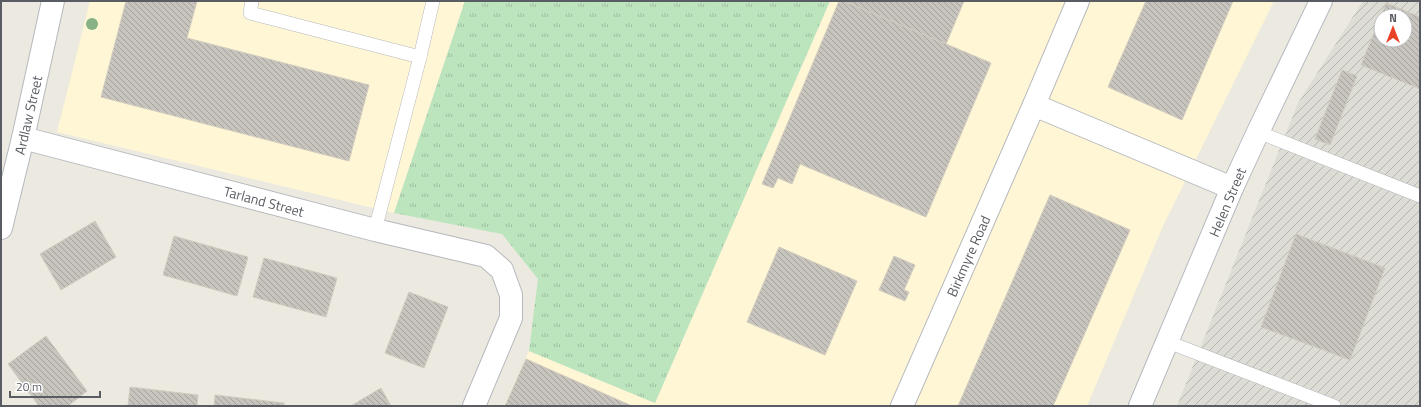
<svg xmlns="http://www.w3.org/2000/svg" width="1421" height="407" font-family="'Titillium Web',sans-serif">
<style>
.commercial{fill:#fef6d4}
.industrial{fill:url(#industrial-furrows);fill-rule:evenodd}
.grass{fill:url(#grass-tufts)}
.building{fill:url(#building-back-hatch);stroke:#d1ccbf;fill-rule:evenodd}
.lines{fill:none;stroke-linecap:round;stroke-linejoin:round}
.lane-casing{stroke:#b6b8bd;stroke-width:14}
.street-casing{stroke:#b6b8bd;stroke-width:24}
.secondary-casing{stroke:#b6b9bf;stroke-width:24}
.lane{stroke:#fff;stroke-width:13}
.street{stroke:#fff;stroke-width:22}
.secondary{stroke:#fff;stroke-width:22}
.tree{fill:#87b286}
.labels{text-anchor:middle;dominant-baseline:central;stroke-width:3.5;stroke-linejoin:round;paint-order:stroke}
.street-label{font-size:14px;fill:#595c62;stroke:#fff}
</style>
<defs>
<pattern id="industrial-furrows" width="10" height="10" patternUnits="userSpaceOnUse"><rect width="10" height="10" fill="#dddcd5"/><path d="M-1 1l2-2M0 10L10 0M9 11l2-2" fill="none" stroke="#b6b6b0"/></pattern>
<pattern id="grass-tufts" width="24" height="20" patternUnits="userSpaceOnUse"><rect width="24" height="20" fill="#bce5be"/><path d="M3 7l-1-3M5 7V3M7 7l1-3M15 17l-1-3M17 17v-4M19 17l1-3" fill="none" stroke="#9cbd9e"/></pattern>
<pattern id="building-back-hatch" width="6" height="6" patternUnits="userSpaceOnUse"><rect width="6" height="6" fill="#c7c4be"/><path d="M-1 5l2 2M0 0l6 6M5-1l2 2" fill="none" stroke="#a5a29e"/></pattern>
</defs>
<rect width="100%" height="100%" fill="#eceae0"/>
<g class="commercial">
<polygon points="90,1 465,1 394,213 57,132"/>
<polygon points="830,1 1274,1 1162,228 1087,406 504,406 529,351 655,403"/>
</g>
<path class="industrial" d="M1363,1h57v405h-243l121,-303zM1381,16h24v24h-24z"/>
<polygon class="grass" points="465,1 830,1 655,403 529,351 538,279 502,234 394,213"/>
<g class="building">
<polygon points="126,1 197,1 187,38 369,85 349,161 101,97"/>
<polygon points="839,1 844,1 991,63 926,217 800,164 792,184 778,178 773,188 762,184"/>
<polygon points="844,1 964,1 946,44"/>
<polygon points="1146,1 1233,1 1182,120 1108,87"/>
<path d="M1386,3l34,14v72l-59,-24zM1381,16h24v24h-24z"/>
<polygon points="1342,70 1357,76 1330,145 1315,139"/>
<polygon points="1050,195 1130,230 1053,406 958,406"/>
<polygon points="95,221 116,257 61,290 40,254"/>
<polygon points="1296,234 1385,268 1350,360 1261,327"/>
<polygon points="174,236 248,257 237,296 163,275"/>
<polygon points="779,247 857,281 825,355 747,322"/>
<polygon points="894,256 915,265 904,290 909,292 905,301 879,290"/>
<polygon points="264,258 337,278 326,317 253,297"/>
<polygon points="409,292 448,307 424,368 385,353"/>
<polygon points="46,336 87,391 68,406 39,406 8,364"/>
<polygon points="526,359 632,406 505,406"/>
<polygon points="130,387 198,395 197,406 128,406"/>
<polygon points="381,388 391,406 351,406"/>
<polygon points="215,395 284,403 284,406 214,406"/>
</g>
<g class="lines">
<defs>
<g id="lane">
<polyline points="252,1 250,13 420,57 433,1"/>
<polyline points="1258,132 1420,196"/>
<polyline points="375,230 420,57"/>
<polyline points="1168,342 1334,406"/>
</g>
<g id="street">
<polyline points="1034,105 1232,188"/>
<polyline points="23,138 375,230 486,256 502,270 511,295 511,318 474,406"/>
<polyline points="1,228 23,138 53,1"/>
<polyline points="902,406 1034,105 1078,1"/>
</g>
<polyline id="secondary" points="1140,406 1232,188 1258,132 1321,1"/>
</defs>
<use href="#lane" class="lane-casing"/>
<use href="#street" class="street-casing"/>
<use href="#secondary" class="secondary-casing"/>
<use href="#lane" class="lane"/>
<use href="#street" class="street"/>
<use href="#secondary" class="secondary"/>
</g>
<circle class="tree" cx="92" cy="24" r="6"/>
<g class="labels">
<g class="street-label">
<text transform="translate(28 115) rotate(-77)">Ardlaw Street</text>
<text transform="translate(264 201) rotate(15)">Tarland Street</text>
<text transform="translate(1227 202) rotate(-67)">Helen Street</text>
<text transform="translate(968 256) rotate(-66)">Birkmyre Road</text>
</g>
</g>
<rect width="1421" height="407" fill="none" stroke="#595c62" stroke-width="4"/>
<g transform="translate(1393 28)"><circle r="19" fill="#ffffff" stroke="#bdbec0"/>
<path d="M0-3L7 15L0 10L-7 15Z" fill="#ea4229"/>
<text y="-6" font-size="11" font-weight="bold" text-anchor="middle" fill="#595c62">N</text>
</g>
<path d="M10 391v6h90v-6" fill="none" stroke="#595c62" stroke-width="2"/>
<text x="16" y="391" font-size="12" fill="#595c62" stroke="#ffffff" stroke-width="3" paint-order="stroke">20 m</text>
</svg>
